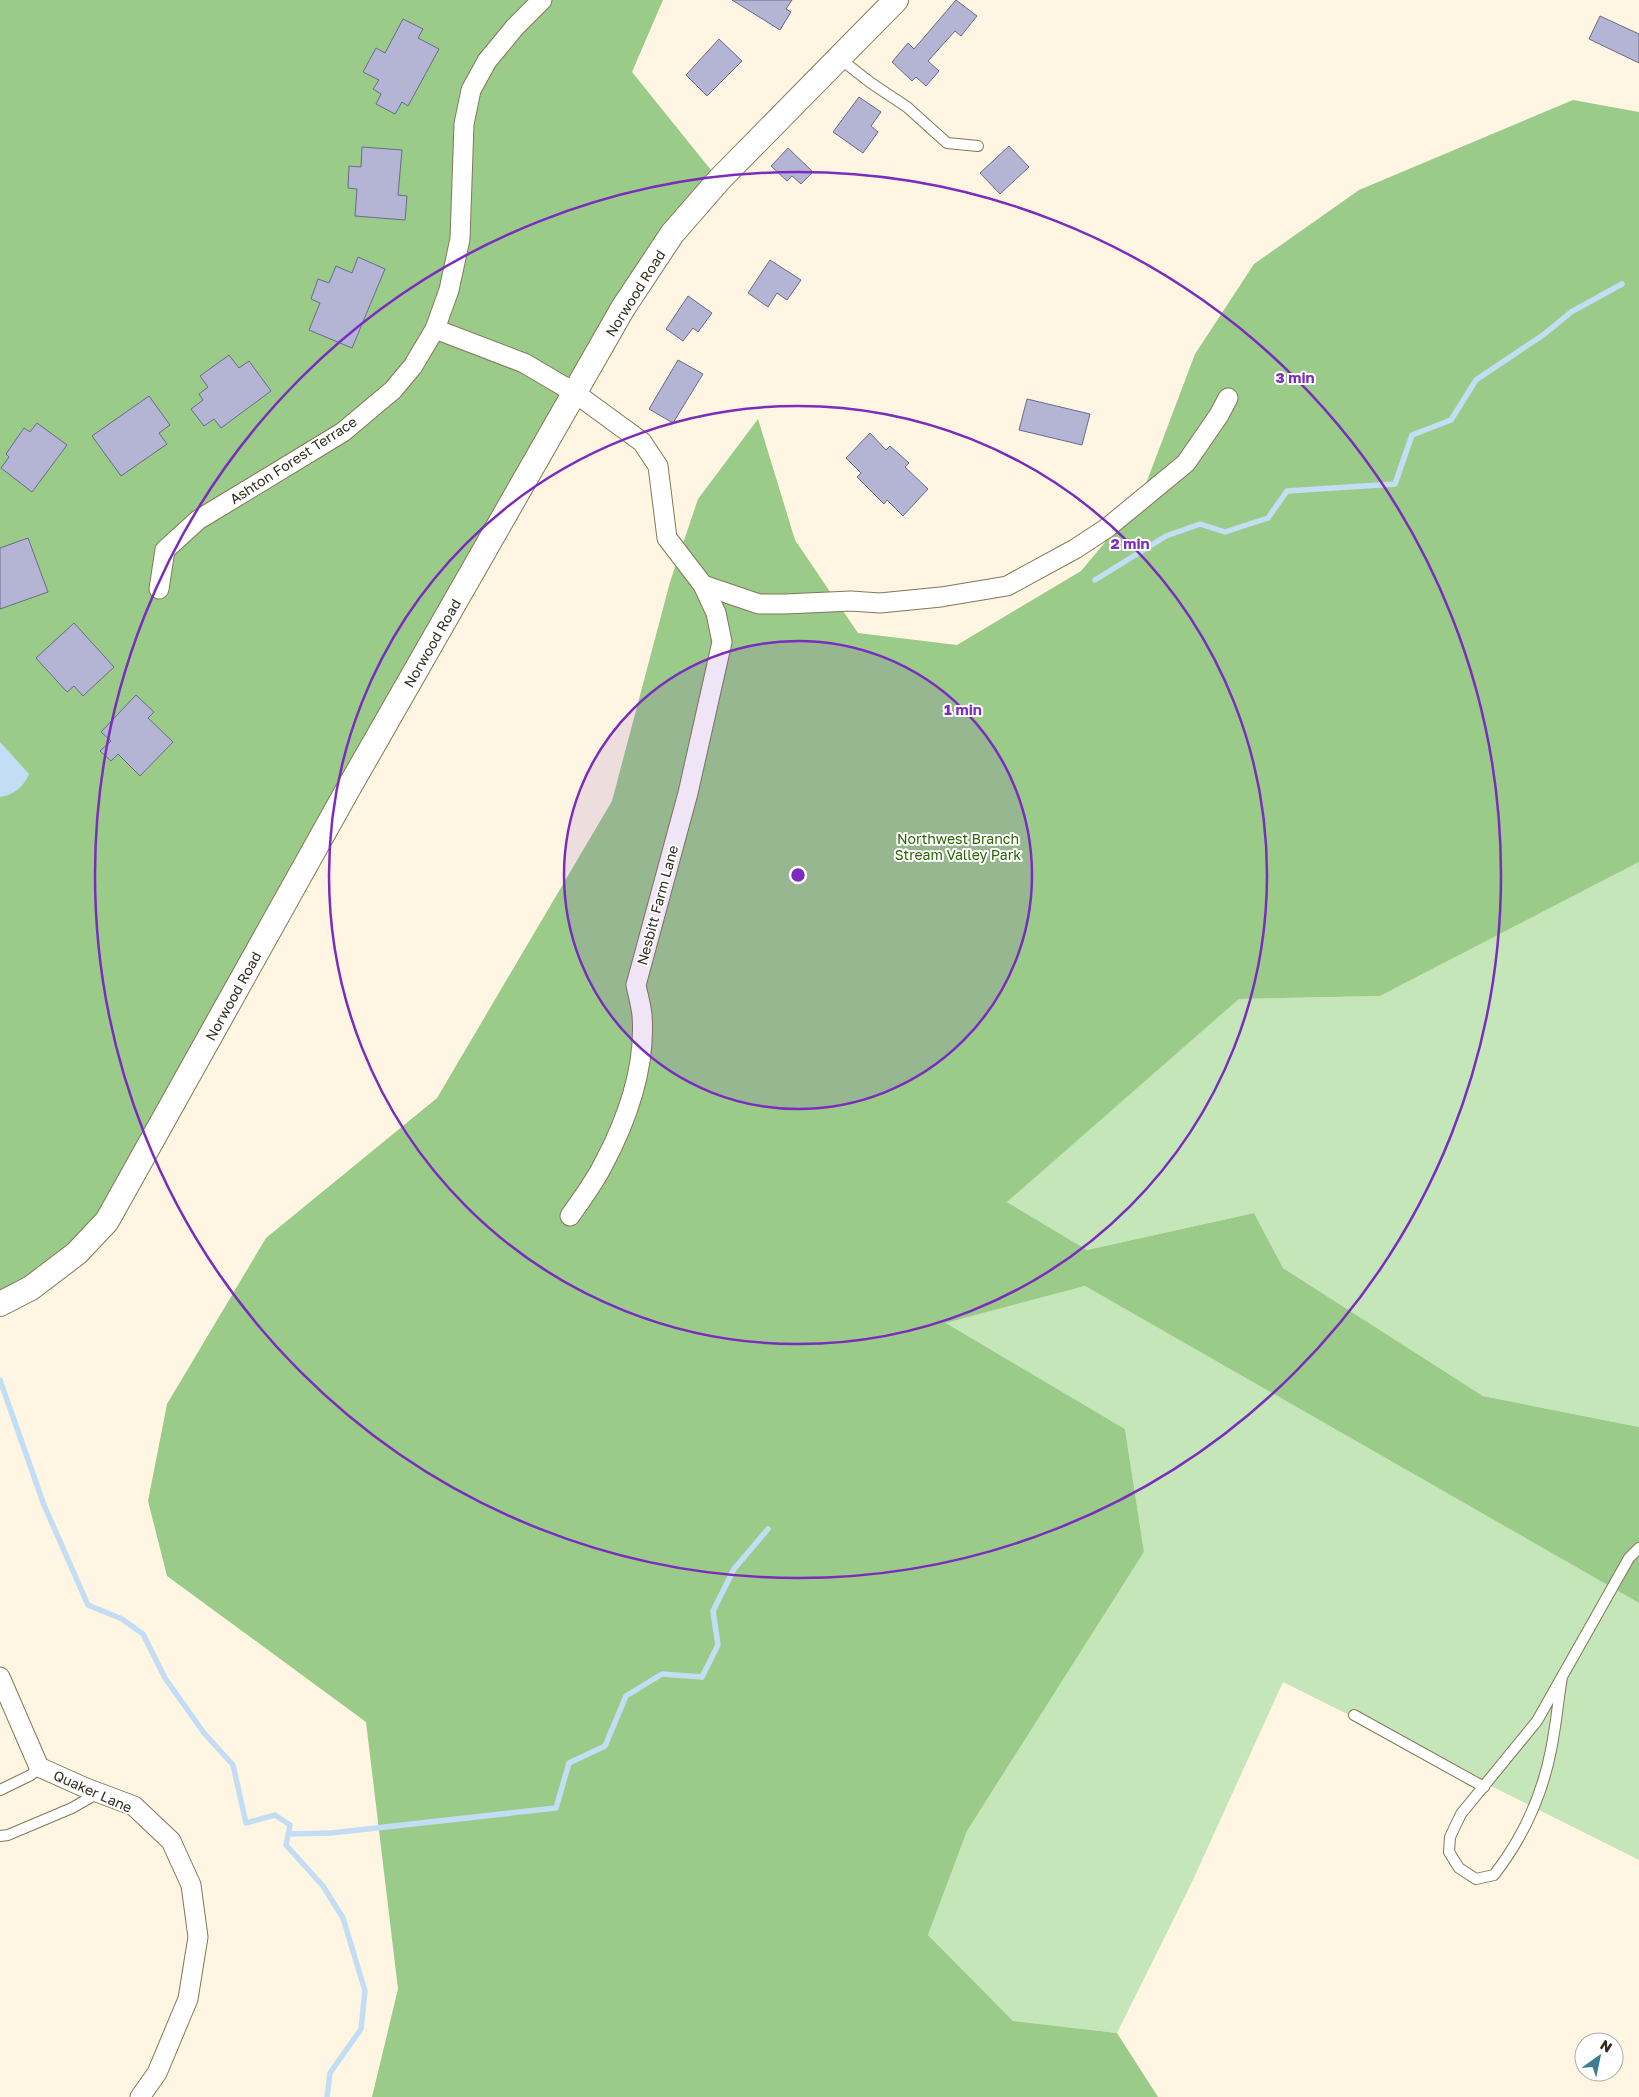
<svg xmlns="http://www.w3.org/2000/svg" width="1639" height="2097" font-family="'Golos Text',sans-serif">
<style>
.green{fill:#c4e6b8}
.forest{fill:#9acb89}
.water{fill:#c3def4}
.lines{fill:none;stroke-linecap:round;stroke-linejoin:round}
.stream{stroke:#c3def4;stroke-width:5.5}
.building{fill:#b4b4d5;stroke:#6a6a88}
.service-casing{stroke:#837758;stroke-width:12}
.minor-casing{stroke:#837758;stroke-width:21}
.tertiary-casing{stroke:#837758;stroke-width:26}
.service{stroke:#fff;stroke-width:10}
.minor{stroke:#fff;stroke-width:19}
.tertiary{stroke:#fff;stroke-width:24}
.ring{fill:none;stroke:#7b2cbf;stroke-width:2.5}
.labels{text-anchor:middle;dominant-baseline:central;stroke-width:4;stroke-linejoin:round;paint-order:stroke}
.street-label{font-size:14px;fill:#322d20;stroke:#fff}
.park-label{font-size:14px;fill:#2a6506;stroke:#fff}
.centre{fill:#7b2cbf;stroke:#fff;stroke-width:2.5}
.ring-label{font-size:15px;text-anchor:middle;font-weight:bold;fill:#7b2cbf;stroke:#fff;stroke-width:4;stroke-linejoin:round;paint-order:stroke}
</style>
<rect width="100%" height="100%" fill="#fef6e2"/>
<g class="green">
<polygon points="1639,862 1639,1427 1483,1396 1283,1268 1254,1213 1087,1250 1007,1202 1239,999 1380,996"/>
<polygon points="1085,1286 1639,1603 1639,1860 1283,1682 1193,1880 1117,2033 1013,2021 928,1935 967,1831 1144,1552 1125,1429 946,1323"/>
</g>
<g class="forest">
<polygon points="0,0 663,0 632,72 719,180 672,234 107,1221 0,1304"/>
<polygon points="1573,100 1639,112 1639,862 1380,996 1239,999 1007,1202 1087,1250 1254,1213 1283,1268 1483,1396 1639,1427 1639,1603 1085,1286 946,1323 1125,1429 1144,1552 967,1831 928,1935 1013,2021 1117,2033 1158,2097 372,2097 398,1989 366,1722 167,1576 148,1501 167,1404 266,1238 437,1098 612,801 670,582 698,499 758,419 795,540 858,633 957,645 1081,571 1139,502 1195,354 1254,264 1359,190"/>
</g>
<path class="water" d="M0,742l29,32c-5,13 -16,21 -29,23z"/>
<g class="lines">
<g class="stream">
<polyline points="1095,580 1166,536 1200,524 1225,532 1268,518 1287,491 1395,484 1412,435 1451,420 1476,380 1543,335 1571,312 1622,284"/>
<polyline points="0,1380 44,1505 88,1605 122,1619 143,1634 165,1678 204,1733 233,1765 246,1823 275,1815 290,1825 286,1845 323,1886 343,1918 365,1991 361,2029 330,2073 327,2097"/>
<polyline points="288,1834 331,1833 556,1808 569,1763 605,1746 626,1696 662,1674 702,1677 718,1645 713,1611 734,1569 768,1529"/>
</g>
</g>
<g class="building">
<polygon points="732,0 792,0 786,9 791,12 780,30"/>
<polygon points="956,0 977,16 961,36 955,31 928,61 939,71 926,86 916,77 912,81 892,62 908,43 914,49"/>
<polygon points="1600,16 1639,34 1639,63 1589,39"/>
<polygon points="403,19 423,29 418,38 439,49 408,106 402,102 395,114 376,104 381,94 373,89 379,80 363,72 376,48 385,53"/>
<polygon points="719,39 742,61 707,96 686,75"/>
<polygon points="859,97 881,112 871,126 878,132 863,153 833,132"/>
<polygon points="1009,146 1029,167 1000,194 980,173"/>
<polygon points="362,147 402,150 398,195 407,196 405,220 355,216 357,189 348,188 349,166 361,167"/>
<polygon points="788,148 813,172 801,184 792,176 787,181 771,166"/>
<polygon points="358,257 385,269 352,348 309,330 320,303 311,299 318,279 329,283 336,266 352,273"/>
<polygon points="770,260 801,280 787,300 777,293 768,307 748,293"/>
<polygon points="688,296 712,313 698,332 693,328 683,341 666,329"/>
<polygon points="229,355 239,368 249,361 271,391 221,428 214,419 204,426 191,409 203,400 199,394 208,387 200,376"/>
<polygon points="678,360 703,374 673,423 649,409"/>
<polygon points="149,396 170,425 159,433 167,444 121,476 92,436"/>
<polygon points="1027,399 1090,414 1082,445 1019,430"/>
<polygon points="37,423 67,445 32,492 1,468 9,457 6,454 24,428 30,432"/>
<polygon points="870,433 886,450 890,446 909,463 905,467 928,489 903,516 887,500 884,504 857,477 861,473 846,458"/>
<polygon points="28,538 48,592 0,609 0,548"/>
<polygon points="74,623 114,667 83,696 74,686 67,692 36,658"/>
<polygon points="136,695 154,712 148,718 173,742 140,776 118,754 111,761 100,751 111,741 101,732"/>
</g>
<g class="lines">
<defs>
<g id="service">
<polyline points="839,58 871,83 907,107 947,143 978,146"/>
<path d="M1562,1677c-4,24 -6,49 -11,73 -9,46 -29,89 -57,125l-18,4 -17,-11 -10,-16 1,-15 11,-23 76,-93 92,-163 10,-10"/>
<polyline points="1354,1715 1484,1787"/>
<polyline points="0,1790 31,1775 39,1767"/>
<polyline points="0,1836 8,1835 72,1808 98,1793"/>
</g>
<g id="minor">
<path d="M435,329l89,34 51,30 67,49 16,24 9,72 36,47 13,28 6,29 -34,151 -52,192c2,10 5,20 6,30 4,52 -15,105 -39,150 -9,18 -22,35 -33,51"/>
<polyline points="703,585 759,604 785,604 851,601 880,603 941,597 1007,586 1075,549 1107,528 1186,463 1219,415 1228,398"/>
<polyline points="159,589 165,550 198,520 343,432 393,390 413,366 435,329 449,290 460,239 464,124 471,90 487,61 515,27 542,0"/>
<polyline points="0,1677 39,1767 86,1788 134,1806 171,1841 191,1885 198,1937 188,1999 157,2073 140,2097"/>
</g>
<polyline id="tertiary" points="0,1304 31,1288 77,1253 107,1221 347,791 623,308 672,234 719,180 896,0"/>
</defs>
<use href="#service" class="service-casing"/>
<use href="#minor" class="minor-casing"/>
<use href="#tertiary" class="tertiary-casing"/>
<use href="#service" class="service"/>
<use href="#minor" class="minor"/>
<use href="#tertiary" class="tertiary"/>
</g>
<circle cx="798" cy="875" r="234" fill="#7b2cbf" fill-opacity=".12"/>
<g class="ring">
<circle cx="798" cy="875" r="234"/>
<circle cx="798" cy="875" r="469"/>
<circle cx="798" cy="875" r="703"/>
</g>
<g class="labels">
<g class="street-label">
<text transform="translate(635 293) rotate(-58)">Norwood Road</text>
<text transform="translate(293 460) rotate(-33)">Ashton Forest Terrace</text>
<text transform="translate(432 643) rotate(-60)">Norwood Road</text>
<text transform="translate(657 905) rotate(-75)">Nesbitt Farm Lane</text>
<text transform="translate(233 996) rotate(-61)">Norwood Road</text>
<text transform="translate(93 1791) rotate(24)">Quaker Lane</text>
</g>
<g class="park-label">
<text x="958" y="838">Northwest Branch<tspan x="958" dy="16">Stream Valley Park</tspan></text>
</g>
</g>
<circle cx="798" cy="875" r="8" class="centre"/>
<g class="ring-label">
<text x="1295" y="383">3 min</text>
<text x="1130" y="549">2 min</text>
<text x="963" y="715">1 min</text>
</g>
<g transform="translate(1599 2057) rotate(33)"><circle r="24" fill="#ffffff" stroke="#adaba6"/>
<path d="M0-4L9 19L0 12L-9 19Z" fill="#3e7e92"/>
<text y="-8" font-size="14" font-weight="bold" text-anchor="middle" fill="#322d20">N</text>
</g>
</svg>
